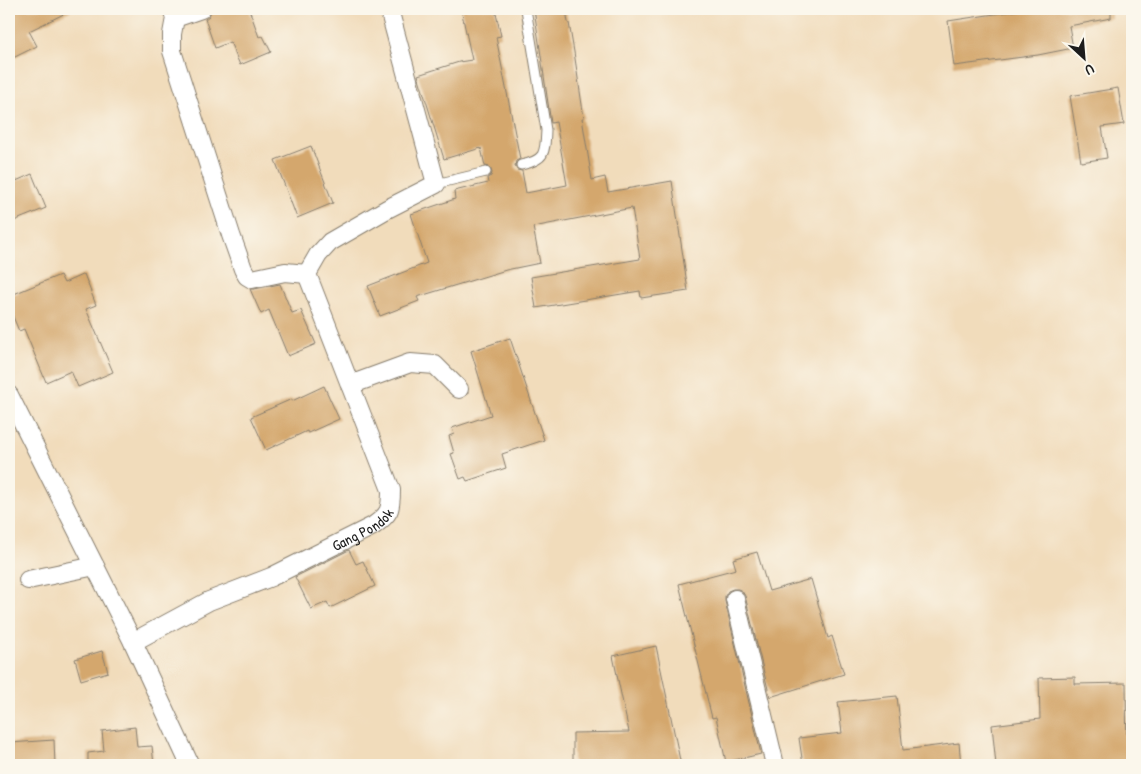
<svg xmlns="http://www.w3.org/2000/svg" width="1141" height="774" font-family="'Patrick Hand',sans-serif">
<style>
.building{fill:#d4a76d}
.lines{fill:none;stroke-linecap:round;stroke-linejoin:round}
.lane-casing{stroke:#867c6c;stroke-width:11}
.street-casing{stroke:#867c6c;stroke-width:20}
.lane{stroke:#fff;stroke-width:9}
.street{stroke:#fff;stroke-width:18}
.labels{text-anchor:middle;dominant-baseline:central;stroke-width:4;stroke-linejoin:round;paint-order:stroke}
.street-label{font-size:15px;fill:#1c1c1c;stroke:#fbf7ec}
</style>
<rect width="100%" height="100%" fill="#fbf7ec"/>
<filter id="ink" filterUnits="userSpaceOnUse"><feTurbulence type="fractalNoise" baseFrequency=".02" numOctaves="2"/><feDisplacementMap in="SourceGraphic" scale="10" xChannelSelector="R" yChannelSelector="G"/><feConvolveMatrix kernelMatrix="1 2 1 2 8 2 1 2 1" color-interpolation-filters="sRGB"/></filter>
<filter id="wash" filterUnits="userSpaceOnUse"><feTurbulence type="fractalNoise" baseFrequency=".0096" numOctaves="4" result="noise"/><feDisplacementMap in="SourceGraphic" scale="20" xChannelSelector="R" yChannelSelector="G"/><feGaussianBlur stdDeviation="1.12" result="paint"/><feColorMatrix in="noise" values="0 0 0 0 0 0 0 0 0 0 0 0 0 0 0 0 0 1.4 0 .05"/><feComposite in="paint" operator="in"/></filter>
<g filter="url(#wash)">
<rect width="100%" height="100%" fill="#f1dcbb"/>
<g id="blocks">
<g class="building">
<polygon points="9,9 74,9 29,31 37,46 9,60"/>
<polygon points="218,9 249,9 259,37 263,36 271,52 240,65 230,42 215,48 205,19 209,16 211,11"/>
<polygon points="461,9 495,9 501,36 496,37 520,159 516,161 515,166 517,170 522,171 526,193 567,185 556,122 551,123 534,9 566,9 568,23 569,23 574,52 584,118 582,118 592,180 605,177 608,192 672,181 688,291 641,298 640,291 536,308 531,277 640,259 632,208 533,227 540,263 506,270 417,297 419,301 380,316 368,286 427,263 411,214 455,199 454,191 488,183 487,178 491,176 492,173 490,167 485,166 481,148 444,159 418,75 459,62 472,60"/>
<polygon points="1028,9 1111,9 1111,18 1069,26 1073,48 1038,55 954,66 948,21"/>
<polygon points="1118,88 1124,124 1102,127 1107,158 1081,162 1070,96"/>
<polygon points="311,146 333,203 297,218 275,160"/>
<polygon points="32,174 46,208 9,223 9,184"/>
<polygon points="84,274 96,305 86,309 113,372 78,387 71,371 46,382 24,329 19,331 9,307 9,296 60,275 64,283"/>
<polygon points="280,284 292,313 301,310 316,344 288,356 269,310 261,314 250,289 254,289"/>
<polygon points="510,338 544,440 502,454 506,468 467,481 465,477 460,479 451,454 454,453 449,436 454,434 452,428 491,415 471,351"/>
<polygon points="324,386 339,419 308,433 307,431 266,450 251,417 292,399 292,401"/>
<polygon points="349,550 356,564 363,561 375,586 330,608 327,602 311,609 295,577"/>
<polygon points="757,552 769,591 811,579 828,638 832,636 844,674 770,697 745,596 742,591 738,589 733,589 728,591 725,596 725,601 761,754 726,762 716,717 712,718 679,584 736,569 733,559"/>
<polygon points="656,646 681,765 573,765 573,733 629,732 613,656"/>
<polygon points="102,651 108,672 81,680 75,659"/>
<polygon points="1075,677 1075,684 1126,683 1127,765 996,765 992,725 1040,719 1039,678"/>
<polygon points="897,696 903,750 959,743 961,765 803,765 799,738 842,733 838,702"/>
<polygon points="135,727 137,747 152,746 154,765 88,765 88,753 104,751 102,731"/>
<polygon points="54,740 55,765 10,765 9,743"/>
</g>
</g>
</g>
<g filter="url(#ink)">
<use href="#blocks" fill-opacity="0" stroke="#867c6c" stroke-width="1"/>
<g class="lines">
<defs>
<g id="lane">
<path d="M521,165c24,-5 24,-11 25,-35l-20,-121"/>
<polyline points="436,184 486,172"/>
</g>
<g id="street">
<polyline points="172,9 175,18 172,34 172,51 231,235 243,269 247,276 252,279 285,272 307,274"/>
<polyline points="175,18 201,9"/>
<polyline points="307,274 318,255 330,242 387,209 436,184 389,9"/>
<polyline points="350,385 410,363 435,365 459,389"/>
<polyline points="9,395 133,642 190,765"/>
<polyline points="28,580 95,566"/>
<polyline points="735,599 775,765"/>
<path id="s1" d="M133,642l76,-41 62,-24 102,-51c17,-12 18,-16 18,-36l-84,-216"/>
</g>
</defs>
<use href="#lane" class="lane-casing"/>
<use href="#street" class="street-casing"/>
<use href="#lane" class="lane"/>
<use href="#street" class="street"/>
</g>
</g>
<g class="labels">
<g class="street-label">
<text stroke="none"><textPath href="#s1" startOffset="256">Gang Pondok</textPath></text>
</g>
</g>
<rect width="1141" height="774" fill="none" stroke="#fbf7ec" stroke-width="30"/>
<g transform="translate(1084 58) rotate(154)" stroke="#fbf7ec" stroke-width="4" paint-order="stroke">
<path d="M0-4L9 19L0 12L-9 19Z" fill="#1c1c1c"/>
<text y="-8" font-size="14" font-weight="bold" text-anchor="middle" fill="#1c1c1c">U</text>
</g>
</svg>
